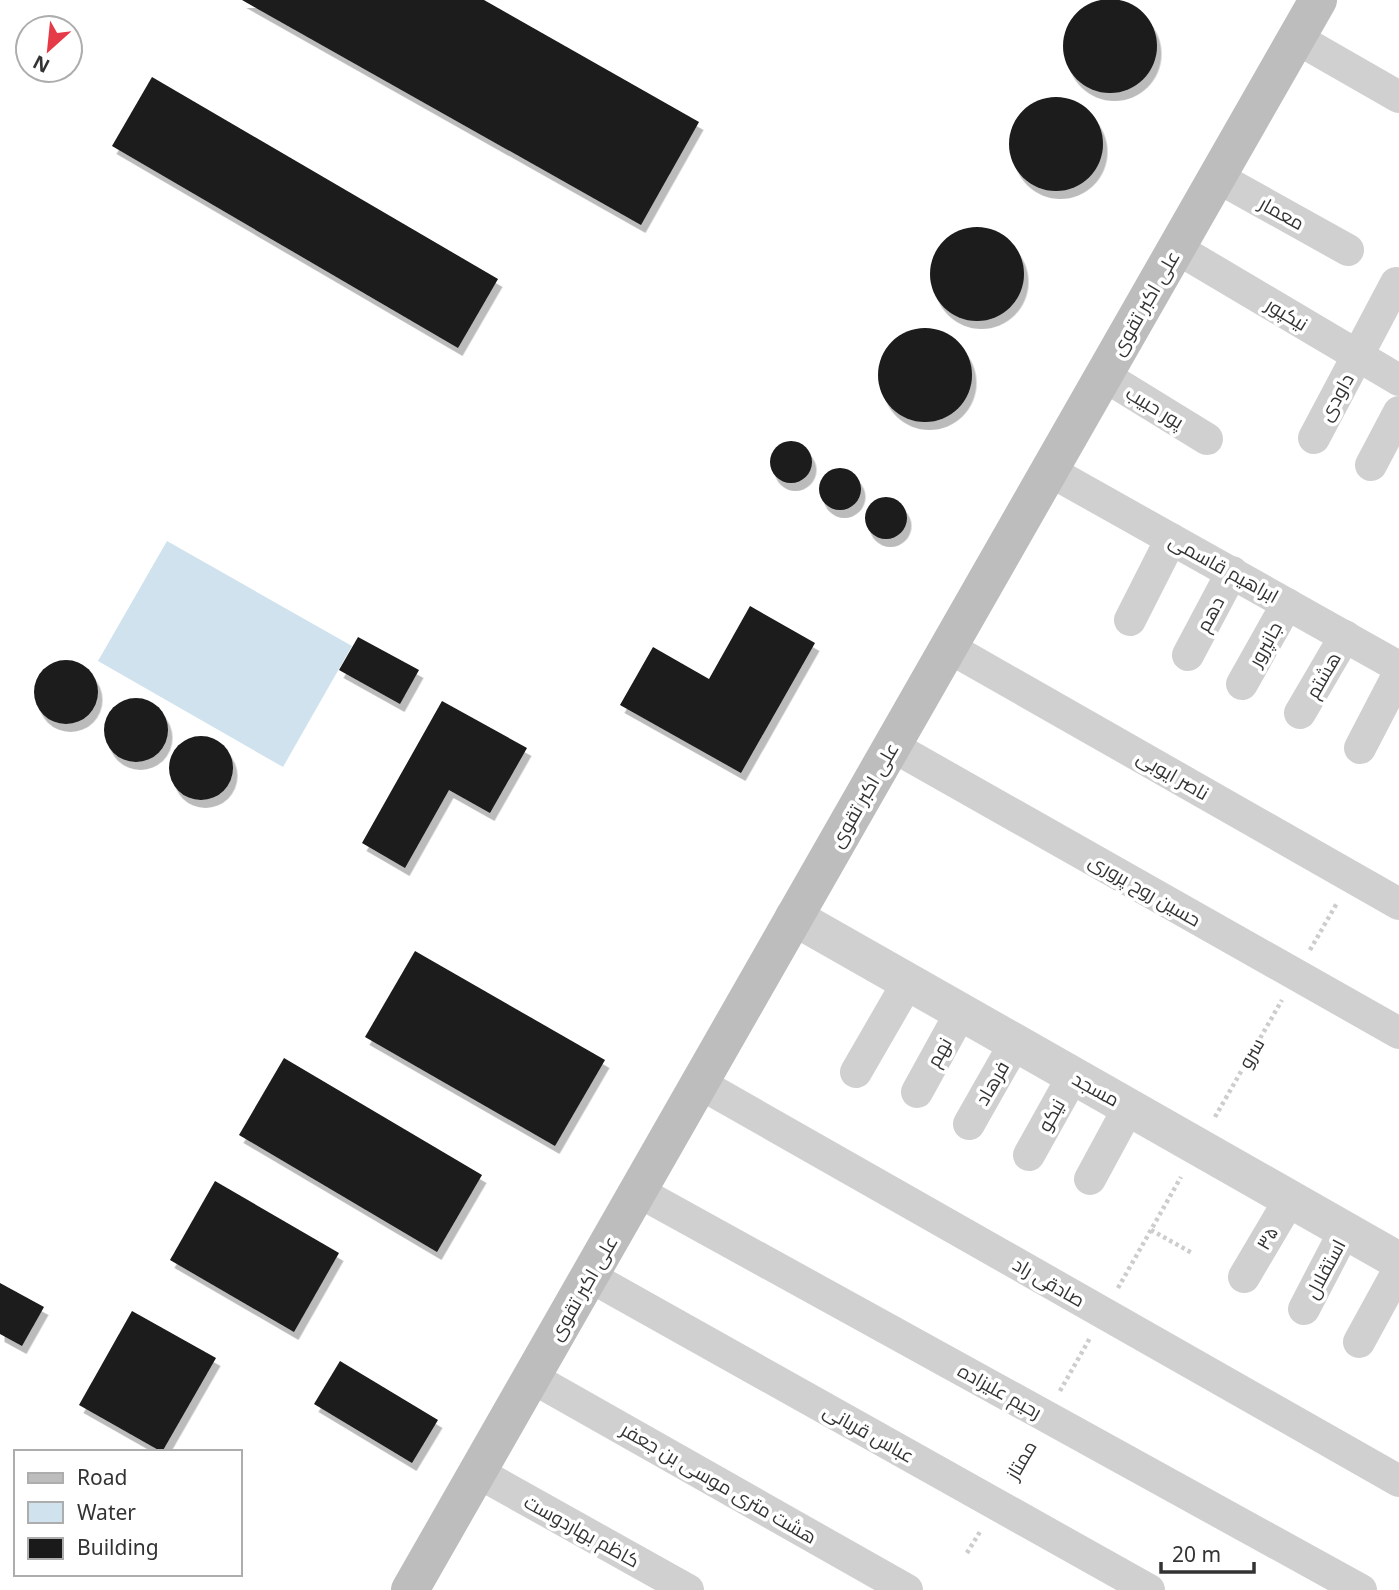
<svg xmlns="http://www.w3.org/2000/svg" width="1399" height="1590" font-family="'Noto Sans',Cairo,sans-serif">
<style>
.water{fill:#cfe2ee}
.building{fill:#1a1a1a;filter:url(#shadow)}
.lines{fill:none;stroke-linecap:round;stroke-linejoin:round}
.path{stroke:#cdcdcd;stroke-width:4.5;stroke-dasharray:3.5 3.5;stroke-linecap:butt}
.minor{stroke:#d0d0d0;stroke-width:32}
.tertiary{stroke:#d0d0d0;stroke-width:38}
.secondary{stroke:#bdbdbd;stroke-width:38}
.labels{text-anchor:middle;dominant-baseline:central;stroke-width:7;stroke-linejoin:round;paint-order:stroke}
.street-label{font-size:19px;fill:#333;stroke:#fff}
</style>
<defs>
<filter id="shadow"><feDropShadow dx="4.5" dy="8" stdDeviation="0" flood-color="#0004"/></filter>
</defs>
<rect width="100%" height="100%" fill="#fff"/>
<polygon class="water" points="167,541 352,646 283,767 98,661"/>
<g class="building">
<circle cx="1110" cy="46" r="47"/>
<polygon points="242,0 484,0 699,122 641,225"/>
<polygon points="152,77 498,279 458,348 112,146"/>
<circle cx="1056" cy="144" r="47"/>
<circle cx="977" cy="274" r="47"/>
<circle cx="925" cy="375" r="47"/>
<circle cx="791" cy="462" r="21"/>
<circle cx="840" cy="489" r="21"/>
<circle cx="886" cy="518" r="21"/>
<polygon points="750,606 815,643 741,773 620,705 653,647 709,679"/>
<polygon points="358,637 419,670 400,704 339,670"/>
<circle cx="66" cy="692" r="32"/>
<circle cx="136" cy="730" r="32"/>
<polygon points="442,701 527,748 490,813 449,790 405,868 362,843"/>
<circle cx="201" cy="768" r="32"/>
<polygon points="415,951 605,1060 555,1146 365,1037"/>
<polygon points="284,1058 482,1175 437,1252 239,1135"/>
<polygon points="215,1181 339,1253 294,1332 170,1260"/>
<polygon points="0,1283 44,1307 22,1346 0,1334"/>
<polygon points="132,1311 216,1358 162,1452 79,1405"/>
<polygon points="340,1361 438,1420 412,1463 314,1404"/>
</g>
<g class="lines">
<g class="path">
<polyline points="1310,950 1337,903"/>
<polyline points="1215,1117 1282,1000"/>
<polyline points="1151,1230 1192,1253"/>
<polyline points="1118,1288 1181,1177"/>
<polyline points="1060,1391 1090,1338"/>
<polyline points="1010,1479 1031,1441"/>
<polyline points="967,1553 981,1530"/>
</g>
<g class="minor">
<polyline points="1296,38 1399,97"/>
<polyline points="1217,177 1348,250"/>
<polyline points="1176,248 1399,380"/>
<polyline points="1103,375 1207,439"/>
<polyline points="1314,438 1396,283"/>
<polyline points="1371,465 1399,412"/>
<polyline points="1048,470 1399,667"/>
<polyline points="1130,620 1171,539"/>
<polyline points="948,647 1399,904"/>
<polyline points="1188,655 1232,572"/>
<polyline points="1242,684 1287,604"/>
<polyline points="1300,713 1345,636"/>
<polyline points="892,746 1399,1033"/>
<polyline points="1360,748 1399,673"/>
<polyline points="856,1072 908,982"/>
<polyline points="699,1083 1399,1481"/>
<polyline points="917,1092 961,1012"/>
<polyline points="969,1124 1015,1043"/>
<polyline points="1029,1155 1073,1076"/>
<polyline points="1090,1179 1129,1107"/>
<polyline points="639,1192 1361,1590"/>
<polyline points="589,1276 1149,1590"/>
<polyline points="1244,1277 1290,1199"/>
<polyline points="1304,1309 1345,1230"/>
<polyline points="1359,1342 1399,1269"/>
<polyline points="531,1377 907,1590"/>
<polyline points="477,1472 688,1590"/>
</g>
<polyline class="tertiary" points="794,917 1399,1261"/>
<polyline class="secondary" points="410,1590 1318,0"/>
</g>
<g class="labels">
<g class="street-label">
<text transform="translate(1282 213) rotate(29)">معمار</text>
<text transform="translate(1145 303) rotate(-60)">علی اکبر تقوی</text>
<text transform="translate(1287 314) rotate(31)">نیکپور</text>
<text transform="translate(1336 397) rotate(-61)">داودی</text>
<text transform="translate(1155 407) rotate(31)">پور حبیب</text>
<text transform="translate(1224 568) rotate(29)">ابراهیم قاسمی</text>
<text transform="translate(1210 614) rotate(-62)">دهم</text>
<text transform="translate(1265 644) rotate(-61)">جانپرور</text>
<text transform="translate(1323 675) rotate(-60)">هشتم</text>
<text transform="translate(1173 775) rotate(30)">ناصر ایوبی</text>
<text transform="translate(864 795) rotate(-60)">علی اکبر تقوی</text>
<text transform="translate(1145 890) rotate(30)">حسین روح پروری</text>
<text transform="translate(939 1052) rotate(-61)">نهم</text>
<text transform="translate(1251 1053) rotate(-60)">سرو</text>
<text transform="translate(992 1083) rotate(-60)">فرهاد</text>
<text transform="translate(1096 1089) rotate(29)">مسجد</text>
<text transform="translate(1051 1115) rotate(-61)">نیکو</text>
<text transform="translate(1267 1238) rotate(-60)">۳۵</text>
<text transform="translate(1325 1269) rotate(-62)">استقلال</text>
<text transform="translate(1049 1282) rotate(30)">صادقی راد</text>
<text transform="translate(583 1288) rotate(-60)">علی اکبر تقوی</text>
<text transform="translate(1000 1391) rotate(29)">رحیم علیزاده</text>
<text transform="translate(869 1433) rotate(29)">عباس قربانی</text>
<text transform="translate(1021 1460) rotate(-60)">ممتاز</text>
<text transform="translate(719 1483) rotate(30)">هشت متری موسی بن جعفر</text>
<text transform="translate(582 1531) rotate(29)">کاظم بهاردوست</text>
</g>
</g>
<rect x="14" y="1450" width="228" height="126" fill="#ffffff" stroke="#adadad" stroke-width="2"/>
<rect x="28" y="1473" width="35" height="10" fill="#bdbdbd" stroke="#adadad" stroke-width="2"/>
<text x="77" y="1485" font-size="21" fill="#333333">Road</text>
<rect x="28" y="1502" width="35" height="21" fill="#cfe2ee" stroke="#adadad" stroke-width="2"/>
<text x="77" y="1520" font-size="21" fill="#333333">Water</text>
<rect x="28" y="1538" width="35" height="21" fill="#1a1a1a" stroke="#adadad" stroke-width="2"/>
<text x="77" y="1555" font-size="21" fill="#333333">Building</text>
<g transform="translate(49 49) rotate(207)"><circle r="33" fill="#ffffff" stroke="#adadad" stroke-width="2"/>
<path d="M0-5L12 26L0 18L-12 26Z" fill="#e53a47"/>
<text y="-10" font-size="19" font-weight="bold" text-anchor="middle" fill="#333333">N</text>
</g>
<path d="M1161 1562v10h93v-10" fill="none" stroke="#333333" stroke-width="3.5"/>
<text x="1172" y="1562" font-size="21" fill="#333333" stroke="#ffffff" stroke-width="5" paint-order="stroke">20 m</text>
</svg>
